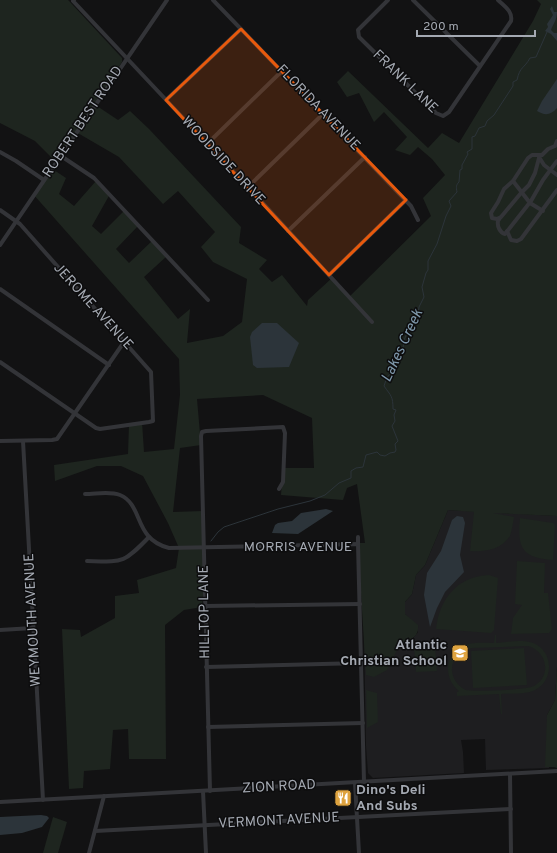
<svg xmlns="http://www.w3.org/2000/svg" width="557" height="853" font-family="Overpass,sans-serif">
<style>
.built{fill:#1e1e20}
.green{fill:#1e251f;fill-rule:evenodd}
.water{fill:#2c343a}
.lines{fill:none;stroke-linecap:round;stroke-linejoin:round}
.stream{stroke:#2c343a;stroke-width:1}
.minor{stroke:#333438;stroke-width:4}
.marked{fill:#e8590c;fill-opacity:0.2;stroke:#e8590c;stroke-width:3;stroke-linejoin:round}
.labels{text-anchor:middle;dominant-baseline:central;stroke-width:3;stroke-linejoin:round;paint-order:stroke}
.street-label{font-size:14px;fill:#a4a9b2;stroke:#0d0d0e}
.poi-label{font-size:14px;font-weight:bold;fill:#a4a9b2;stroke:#0d0d0e;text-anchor:end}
.water-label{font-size:15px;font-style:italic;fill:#7e97aa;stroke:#0d0d0e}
</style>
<rect width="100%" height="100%" fill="#121213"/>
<polygon class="built" points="448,510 557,516 557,667 555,700 547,715 549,768 486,770 485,739 461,740 463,752 464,773 373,778 368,773 366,746 364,638 412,639 415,636 418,632 405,614 405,602 412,594 416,575 425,565"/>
<g class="green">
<path d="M0,0h68l2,2 52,56v4l-28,42 24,16 12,-9 19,18 92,98 -2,16 28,17 -8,9 13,13 10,-7 25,31 1,-6 24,-22 18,18 81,-80 -8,-18 22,-23 -13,-16 -14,-12 -8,8 -15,-5 12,-13 -23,-25 -10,10 -15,-29 -12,4 -10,-15 11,-11 80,77 14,-15 17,10 74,-122 8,-17 -4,-4h20v516l-64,-3 21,4c-1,6 -2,13 -4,19 -9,14 -25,16 -40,15l4,-39 -26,-2 -23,55 -9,10 -4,19 -7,8v12l13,11c1,15 -10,14 -19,21l-12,24 -13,7 -8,-2 -8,-131v-1h7l-8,-59 -10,4 -4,12 -62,-5 2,-27h31l-2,-50 -49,-23 -66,4 4,46 -21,3 -7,64 30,-1 1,74 -2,22 -18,3 -19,15 1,134h-37l-1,-30 -15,1 -3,39 -26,2 -1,17 -14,1 -7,-160 18,1 1,7 34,-19v-22l24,-3 -2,-13 39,-12 3,-20 -11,-25 -25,-47 -22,-10h-24l-42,15 -1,-16 74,-11 1,-30 13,-2 2,30 30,-3 6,-54 -1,-36 -146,-165 18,-26 15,10 -7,16 15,12 22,-25 14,13 -18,32 9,8 24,-24 13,16 -22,23 13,14 24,-23 14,16 -23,21 34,42 12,-10 -3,34 36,-7 19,-14 5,-43 -34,-17 -12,-15 14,-15 -37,-41 -15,13 -44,-47 -43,-25 -20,30 -21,-21 -35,-18z"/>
<path d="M520,518l33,5 2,2 -2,35c-31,-2 -36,-12 -33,-42z"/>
<polygon points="517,561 545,563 544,593 548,593 552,629 549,633 511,634 513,618 522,605 515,604"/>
<path d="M489,575l9,3 -4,52 -3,3 -55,-4c3,-30 22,-53 53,-54z"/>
<path d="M495,635h1v8c11,-1 26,-4 37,0 21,8 21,38 2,47 -10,5 -24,3 -34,4l1,20h-1l-2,-20 -42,2v-4l2,-1c-16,-12 -15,-39 6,-46 9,-3 20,-2 29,-2zM528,646c19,5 24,30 6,40 -7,4 -60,6 -68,4 -7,-3 -13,-10 -14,-19 -1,-12 8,-21 20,-23z"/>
<polygon points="414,647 435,647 437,671 416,672"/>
<polygon points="524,648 527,685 473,688 471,651"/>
<polygon points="557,667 557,768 554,767 545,767 547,715 555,700"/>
<polygon points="366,690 377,693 378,722 367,728"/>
<polygon points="53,817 67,822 58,853 43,853"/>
</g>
<g class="water">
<path d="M552,6l2,6h3c0,8 -4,12 -6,18l3,3h3v8l-6,-7 -6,-3 3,-4 -1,-3 6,-9 -3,-6z"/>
<path d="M557,79v29c-6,7 -12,8 -20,3l5,-10z"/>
<polygon points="262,323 277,323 299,343 289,367 257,368 253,365 250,337 252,332"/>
<polygon points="326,509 333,511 298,534 272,533 275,525 278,523 292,521 301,513"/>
<polygon points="457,516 463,517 465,523 460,555 464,572 445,592 437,608 430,627 424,595 427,573 441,551 452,520"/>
<polygon points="41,815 47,816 49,818 42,827 22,833 0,835 0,817"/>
</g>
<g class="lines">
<path class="stream" d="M211,541l7,-9 6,-5 54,-18 32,-8 15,-6 14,-12 12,-5v-7l5,-3 7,-1 3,-12 11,-3 3,3 5,1 5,-3 5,-1 1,-2 -1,-6 3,-3 -6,-15 3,-5 -1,-6 2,-5 -3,-1c0,-13 -2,-13 -9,-23l3,-9 7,-6 -2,-6c4,-6 5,-13 11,-17l1,-8 5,-11 4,-1 2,-11 3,-2 1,-8 5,-10 -2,-10 4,-14 2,-3v-9l9,-17 9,-28 5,-10 -2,-5 8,-9c-1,-5 -1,-7 2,-10l1,-12 2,-1v-4l6,-11 -1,-2 5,-3v-12l3,-1 4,-8 6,-2 2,-5 7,-6 19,-29v-4l4,-2c3,-14 7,-11 13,-22l6,-1 11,-25"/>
<g class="minor">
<polyline points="74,0 73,1 248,187 372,322"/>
<polyline points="213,0 411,206 418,220"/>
<path d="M388,0l-30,30 1,7 77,76 7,3 6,-4 62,-91c2,-10 -7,-15 -13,-21"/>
<polyline points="413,0 479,65"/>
<polyline points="166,100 241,29"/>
<polyline points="207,144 282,71"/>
<polyline points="0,152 16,161 44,180"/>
<polyline points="61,156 94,178 208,300"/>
<polyline points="539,157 544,165 557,175"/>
<polyline points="539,158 535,173 529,185 521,193 501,217 497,219 492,218 491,213 498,202 504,189 513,181 528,158 532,155 542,155 548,149 555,146 557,141"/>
<polyline points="513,181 530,203 543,211"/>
<polyline points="248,187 323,114"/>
<polyline points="0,210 20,224 151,372 153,421 149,422 100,429 96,428 0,362"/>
<path d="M500,218l-2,3c-1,5 2,12 7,13l26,-33 12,-21 14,-19"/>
<polyline points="288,231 365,157"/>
<polyline points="507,231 511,240 517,241 521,239 557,190"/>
<polyline points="0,245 167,0"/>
<polyline points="329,275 406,200"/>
<polyline points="0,289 109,365"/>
<polyline points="0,441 52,440 57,439 124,342"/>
<polyline points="23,441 43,800"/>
<path d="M85,494c11,0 25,-3 35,1 24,10 13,44 49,53l189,-4 6,238"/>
<polyline points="358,544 358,537"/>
<path d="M87,561c36,1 36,3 62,-24"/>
<polyline points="206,606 360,604"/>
<polyline points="0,630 33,628"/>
<polyline points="206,667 361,663"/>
<polyline points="208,727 363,723"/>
<polyline points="510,774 511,853"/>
<polyline points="355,783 359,853"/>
<polyline points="203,791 206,853"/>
<polyline points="210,791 201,436 202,432 206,431 283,427 285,433 283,482 279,489"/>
<polyline points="0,802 557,771"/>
<polyline points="95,831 511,809"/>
<polyline points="89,853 104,796"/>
</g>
</g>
<path class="marked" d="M241,29l165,171 -77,75 -163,-175z"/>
<defs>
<symbol id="school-square" viewBox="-11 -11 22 22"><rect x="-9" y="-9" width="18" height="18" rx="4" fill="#dea33f" stroke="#0d0d0e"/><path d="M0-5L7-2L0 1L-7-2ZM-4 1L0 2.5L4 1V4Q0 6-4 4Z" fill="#fff"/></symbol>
<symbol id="restaurant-square" viewBox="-11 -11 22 22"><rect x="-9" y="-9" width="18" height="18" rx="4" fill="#dea33f" stroke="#0d0d0e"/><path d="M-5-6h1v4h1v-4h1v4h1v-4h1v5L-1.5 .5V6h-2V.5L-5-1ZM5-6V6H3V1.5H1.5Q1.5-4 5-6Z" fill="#fff"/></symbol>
</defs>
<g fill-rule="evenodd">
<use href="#school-square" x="450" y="643" width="20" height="20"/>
<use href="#restaurant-square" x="333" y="788" width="20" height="20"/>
</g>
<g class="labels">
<g class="street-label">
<text transform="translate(405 82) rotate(44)">FRANK LANE</text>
<text transform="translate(318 108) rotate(46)">FLORIDA AVENUE</text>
<text transform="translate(83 122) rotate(-56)">ROBERT BEST ROAD</text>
<text transform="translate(223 161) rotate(47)">WOODSIDE DRIVE</text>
<text transform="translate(93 307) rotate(48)">JEROME AVENUE</text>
<text x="298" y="547">MORRIS AVENUE</text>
<text transform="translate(205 612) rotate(-91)">HILLTOP LANE</text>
<text transform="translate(33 620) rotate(-93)">WEYMOUTH AVENUE</text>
<text transform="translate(279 787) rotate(-3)">ZION ROAD</text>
<text transform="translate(279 821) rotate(-3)">VERMONT AVENUE</text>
</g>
<g class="poi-label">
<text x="447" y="645">Atlantic<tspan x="447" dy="16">Christian School</tspan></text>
<text x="356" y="790" text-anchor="start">Dino's Deli<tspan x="356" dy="16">And Subs</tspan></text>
</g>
<g class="water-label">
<text transform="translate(403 346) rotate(-65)">Lakes Creek</text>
</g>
</g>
<path d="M417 30v6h118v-6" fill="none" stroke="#a4a9b2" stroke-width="2"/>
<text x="423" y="30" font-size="12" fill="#a4a9b2" stroke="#0d0d0e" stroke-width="3" paint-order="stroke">200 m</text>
</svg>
